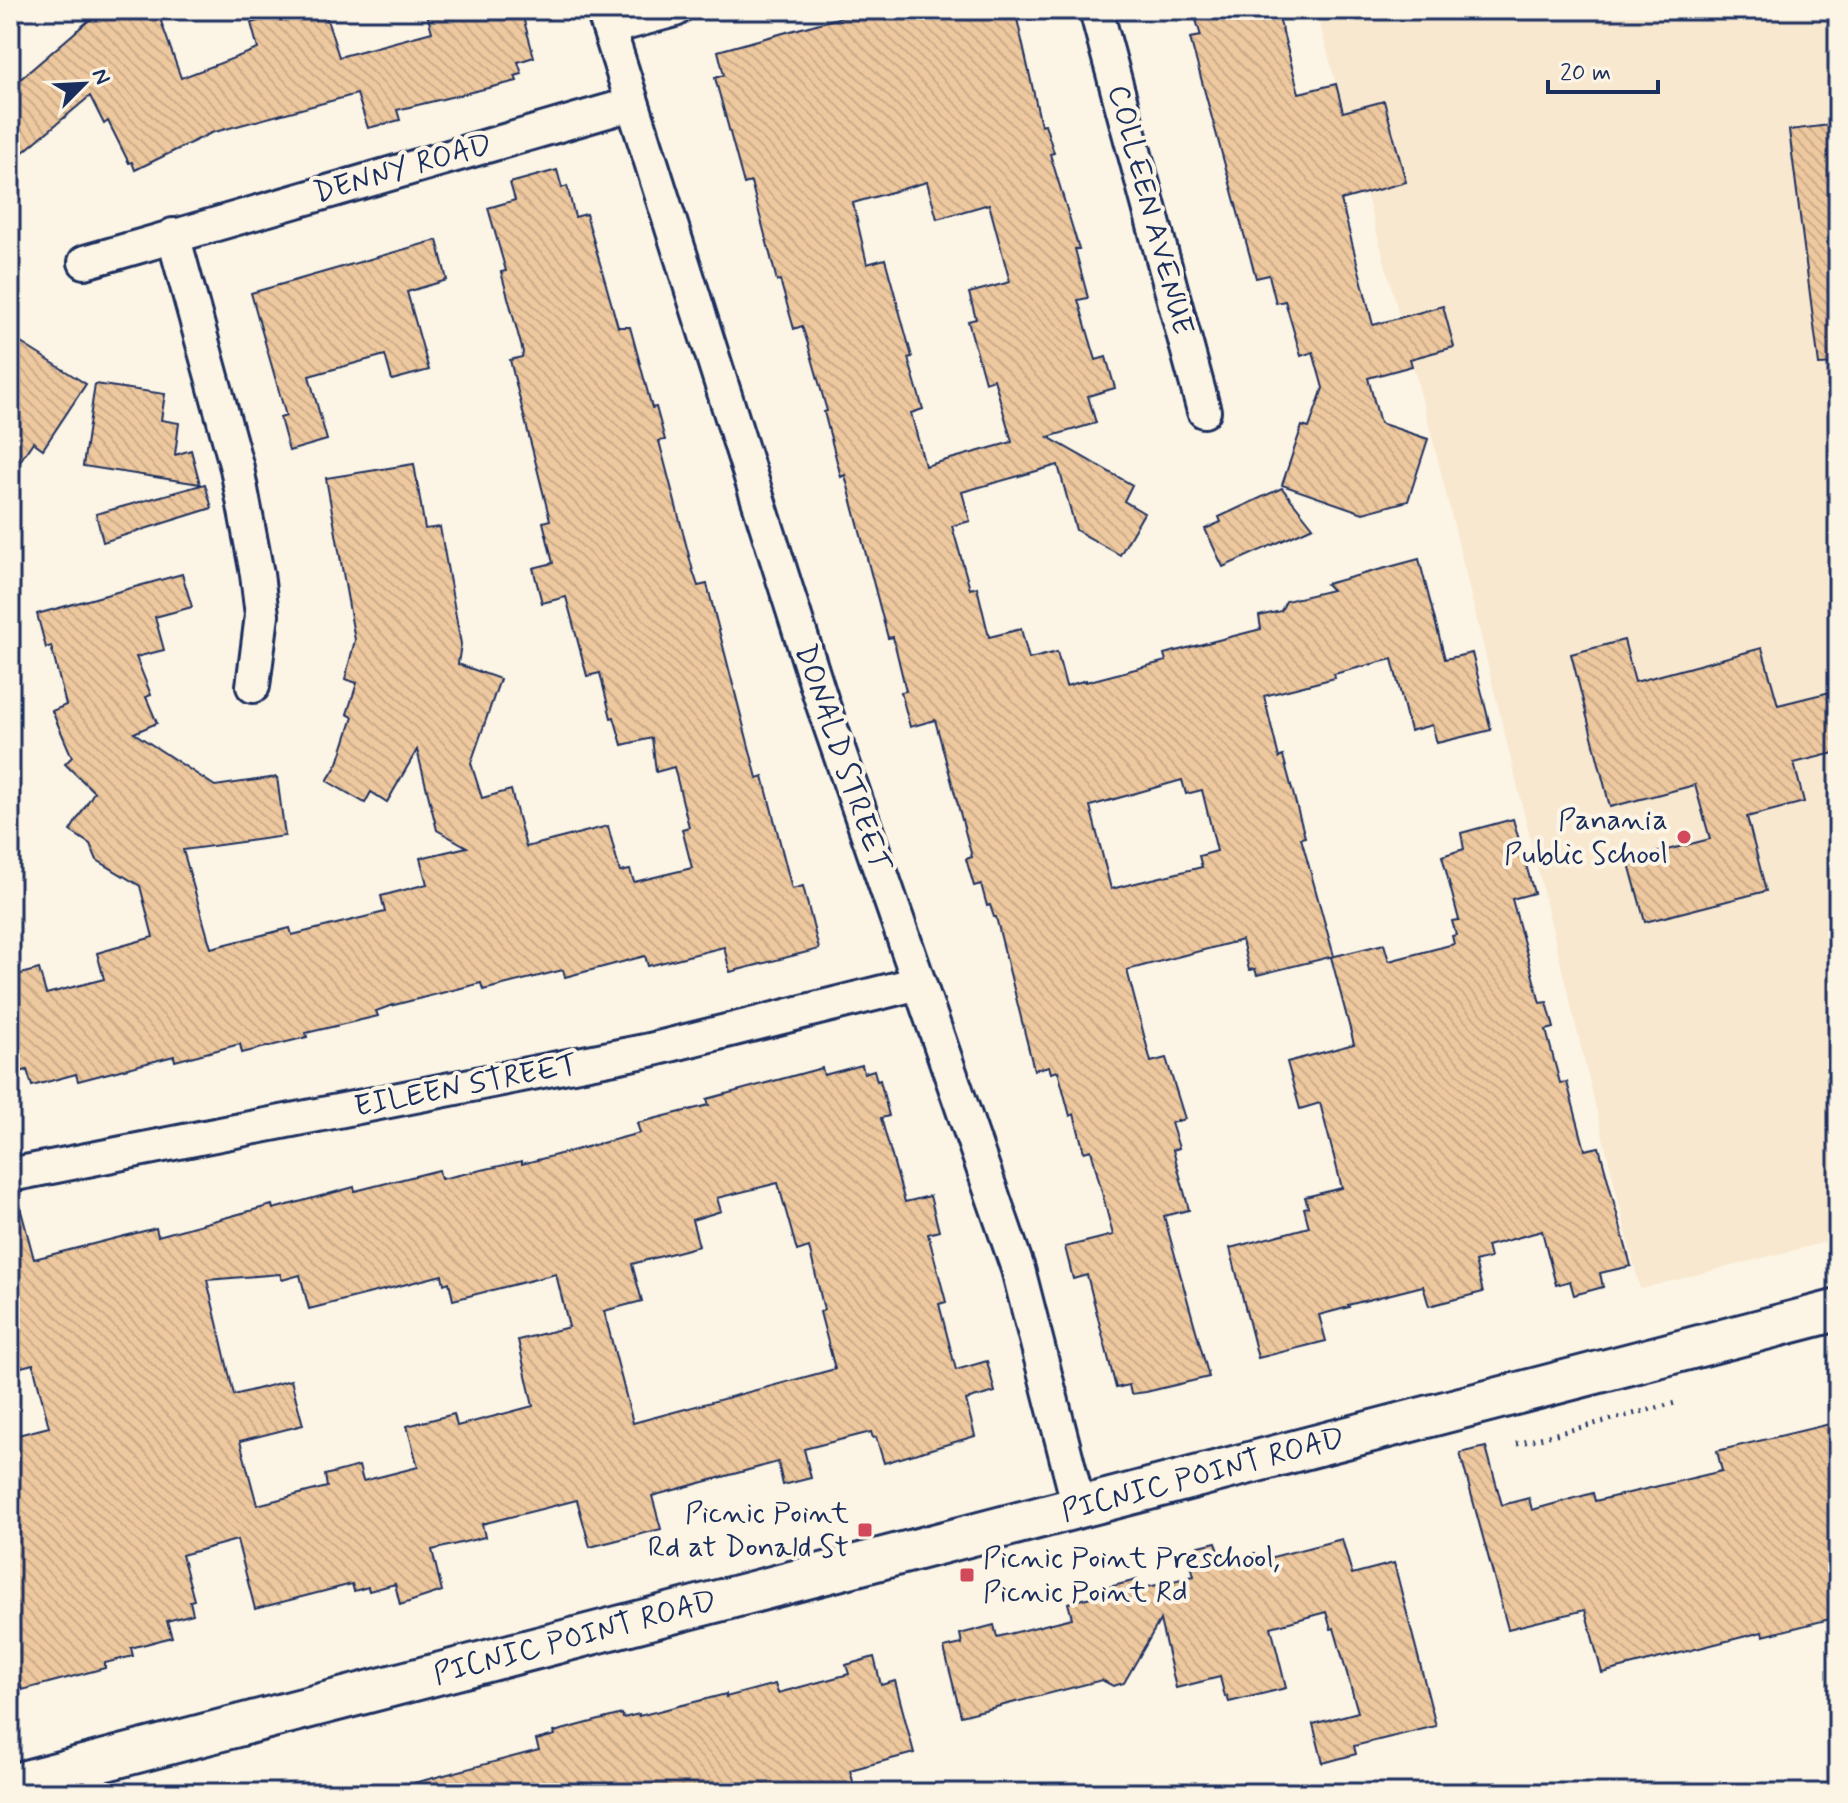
<svg xmlns="http://www.w3.org/2000/svg" width="1848" height="1803" font-family="Mynerve,sans-serif">
<style>
.built{fill:#f8e8d0}
.building{fill:url(#building-back-hatch);stroke:#1b2f5e;stroke-width:2;fill-rule:evenodd}
.lines{fill:none;stroke-linecap:round;stroke-linejoin:round}
.minor-casing{stroke:#1b2f5e;stroke-width:38}
.tertiary-casing{stroke:#1b2f5e;stroke-width:46}
.path{stroke:#1b2f5e;stroke-width:5;stroke-dasharray:2 6;stroke-linecap:butt}
.minor{stroke:#fcf5e5;stroke-width:32}
.tertiary{stroke:#fcf5e5;stroke-width:40}
.poi-dot{fill:#d1495b;stroke:#fcf5e5;stroke-width:3}
.labels{text-anchor:middle;dominant-baseline:central;stroke-width:8;stroke-linejoin:round;paint-order:stroke}
.street-label{font-size:30px;fill:#1b2f5e;stroke:#fcf5e5}
.poi-label{font-size:30px;fill:#1b2f5e;stroke:#fcf5e5;text-anchor:end}
</style>
<defs>
<pattern id="building-back-hatch" width="6" height="6" patternUnits="userSpaceOnUse" patternTransform="scale(2)"><rect width="6" height="6" fill="#eec89e"/><path d="M-1 5l2 2M0 0l6 6M5-1l2 2" fill="none" stroke="#ccac8a"/></pattern>
</defs>
<rect width="100%" height="100%" fill="#fcf5e5"/>
<filter id="ink" filterUnits="userSpaceOnUse"><feTurbulence type="fractalNoise" baseFrequency=".0125" numOctaves="2"/><feDisplacementMap in="SourceGraphic" scale="16" xChannelSelector="R" yChannelSelector="G"/><feConvolveMatrix kernelMatrix="1 2 1 2 8 2 1 2 1" color-interpolation-filters="sRGB"/></filter>
<g filter="url(#ink)">
<polygon class="built" points="1316,10 1838,10 1838,1239 1640,1289 1432,436"/>
<g class="building">
<polygon points="101,10 157,10 181,78 258,49 251,23 300,10 324,10 339,57 432,32 426,10 521,10 534,57 518,62 522,74 515,76 517,81 397,110 400,120 368,128 357,94 211,133 135,170 132,162 129,163 108,121 104,124 90,96 10,163 10,88"/>
<path d="M867,10h148l26,115 4,-1 9,29 -4,1 29,95h-4l13,49 -10,2 18,60 10,-3 9,31 -27,8 8,27 -48,14 84,48 -8,16 20,12 -24,42 -44,-25 -18,-65 -96,27 8,29 -18,5 18,63 7,-2 12,50 32,-8 8,30 28,-7 9,34 20,-6v2l80,-21 -2,-7 97,-25 -2,-13 22,-5 5,-10 46,-11 -6,-6 93,-25 26,100 27,-6 19,77 -54,13 -5,-18 -22,6 -18,-72 -58,15 1,4 -71,18 15,62 4,-2 22,81 -4,1 33,118 -77,19 -2,-6 -6,1 -7,-30 -115,30 24,92 15,-4 19,61 -14,4 8,25 -6,2 16,60 -25,6 45,161 -63,15 -15,2 -2,-9 -13,3 -29,-113 -14,4 -8,-32 48,-12 -22,-85 -7,2 -10,-38 -4,2 -12,-45 -7,2 -2,-7 -15,4 -38,-153h-2l-4,-12 -3,1 -6,-22 -7,2 -8,-27 6,-2 -37,-137 -25,7 -9,-35 5,-1 -13,-54 -5,1 -43,-163 -4,2 -17,-65 3,-1 -19,-67 -6,-18 -8,3 -14,-49 -3,1 -7,-27 -19,-72 -7,2 -29,-106 9,-3 -6,-24zM927,182l10,37 52,-15 21,78 -41,11 7,26 -8,2 17,61 9,-3 18,63 -87,24 -14,-53 12,-4 -15,-51 4,-1 -27,-98 -18,5 -14,-61zM1182,780l4,14 16,-4 15,61 -18,5 3,11 -91,22 -21,-83z"/>
<polygon points="1234,10 1277,10 1299,93 1336,84 1343,112 1384,101 1406,182 1341,200 1373,325 1443,306 1454,347 1410,359 1412,366 1368,378 1380,423 1428,439 1408,501 1363,513 1282,485 1302,426 1309,428 1323,388 1313,352 1301,356 1285,301 1276,303 1269,275 1256,278 1190,38 1201,36 1196,20"/>
<polygon points="1838,124 1838,364 1819,365 1789,130"/>
<polygon points="557,170 562,188 567,186 575,217 586,214 618,327 630,327 652,408 656,407 665,440 659,441 693,571 698,586 707,584 757,778 763,776 792,889 803,886 819,949 730,972 724,947 648,966 645,956 565,977 563,970 483,990 481,983 390,1006 376,1011 378,1016 306,1033 307,1037 242,1053 240,1044 175,1061 174,1056 78,1081 76,1074 32,1086 27,1070 10,1075 10,977 39,969 46,994 104,979 97,953 153,937 140,886 97,860 90,844 70,831 94,792 65,764 72,757 52,711 66,705 51,646 46,648 37,614 182,574 192,607 155,617 164,650 136,657 151,695 146,697 157,723 134,733 215,786 277,777 285,836 183,850 211,948 290,928 292,935 385,912 381,896 427,884 420,858 467,847 437,830 417,750 387,802 371,792 365,803 327,781 338,763 353,717 347,714 357,683 345,679 355,640 326,478 414,464 425,529 440,527 461,644 458,664 500,679 471,763 482,798 511,790 526,847 608,826 620,872 630,870 634,882 692,868 682,829 689,827 674,767 656,772 652,738 622,745 614,717 611,718 600,673 587,676 566,597 542,603 533,568 553,563 543,522 550,520 510,360 522,357 523,352 501,272 506,271 488,208 515,200 510,183"/>
<polygon points="437,240 447,280 407,292 429,370 392,380 385,355 309,376 327,440 289,451 280,418 286,416 251,293"/>
<polygon points="10,336 86,384 43,449 33,442 10,476"/>
<polygon points="95,384 165,394 161,420 179,423 175,455 191,450 200,484 83,466"/>
<polygon points="205,484 212,508 103,542 96,514"/>
<polygon points="1282,488 1313,527 1223,567 1205,529 1221,522 1219,517"/>
<polygon points="1624,640 1635,682 1762,648 1778,705 1838,690 1838,752 1794,763 1804,802 1747,817 1766,891 1645,922 1628,860 1710,839 1695,785 1610,807 1571,654"/>
<polygon points="1513,819 1534,893 1512,899 1540,1003 1547,1002 1554,1028 1546,1030 1560,1083 1567,1082 1585,1150 1599,1147 1631,1266 1600,1273 1603,1287 1574,1295 1570,1281 1556,1285 1542,1231 1487,1246 1490,1258 1475,1262 1483,1292 1429,1306 1423,1286 1348,1305 1349,1307 1319,1315 1326,1341 1258,1358 1230,1248 1309,1227 1304,1208 1308,1207 1305,1197 1342,1188 1320,1103 1300,1109 1287,1062 1354,1044 1331,957 1384,944 1389,961 1454,944 1452,936 1456,935 1452,921 1459,920 1442,856 1464,849 1461,833"/>
<path d="M862,1065l2,8 10,-3 3,11 3,-1 9,36 -8,2 24,84 25,-6 9,35 -11,3 18,68 -7,2 17,66 31,-9 8,31 -29,8 9,36 -91,27 -8,-26 -3,1 -2,-6 -67,17 7,29 -28,7 -5,-23 -126,34 9,33 -71,18 -13,-47 -95,24 3,13 -53,13 10,41 -42,14 -5,-21 -26,7 -1,-4 -14,4 -2,-7 -97,25 -18,-69 -55,15 12,45 -4,1 3,13 -26,7 5,16 -41,11 2,8 -28,7v5l-83,22 -8,-29 -4,1v-225l39,-10 -16,-63 -23,6v-162l10,-1 14,52 122,-31 2,8 114,-31 1,4 81,-22 1,4 84,-21 2,9 81,-18v3l118,-31 -3,-10 72,-18 -2,-6 115,-31 2,7zM778,1183l19,68 12,-4 15,63 -4,2 15,57 -202,54 -29,-112 38,-10 -10,-37 67,-18 -7,-26 29,-9 -4,-13zM280,1274l2,6 18,-5 9,34 133,-34 2,9 5,-2 4,18 103,-26 13,53 -51,13 15,66 -76,20 -3,-12 -47,12 11,41 -55,14 -4,-15 -34,9 2,12 -70,18 -17,-64 63,-16 -12,-45 -57,15 -27,-115z"/>
<polygon points="1838,1422 1838,1617 1763,1636 1762,1632 1602,1673 1585,1610 1508,1629 1460,1453 1486,1447 1502,1505 1529,1498 1532,1510 1593,1493 1595,1501 1722,1471 1717,1451"/>
<polygon points="1342,1539 1352,1574 1394,1563 1436,1726 1354,1746 1356,1754 1323,1763 1313,1724 1358,1712 1334,1628 1331,1629 1326,1612 1271,1627 1286,1688 1229,1702 1227,1696 1225,1697 1220,1677 1176,1688 1160,1620 1124,1683 1113,1686 1102,1680 961,1716 944,1648 962,1644 960,1634 994,1625 997,1637 1072,1618 1068,1603 1106,1593 1105,1588 1137,1580 1140,1589 1194,1576 1187,1549 1216,1542 1222,1562 1255,1553 1257,1561"/>
<polygon points="874,1657 881,1685 895,1681 914,1753 850,1770 856,1793 415,1793 414,1783 539,1750 536,1740 555,1735 554,1732 622,1714 623,1718 639,1714 639,1716 726,1694 726,1697 775,1684 778,1693 849,1674 846,1665"/>
</g>
<g class="lines">
<defs>
<g id="minor">
<polyline points="603,10 823,705 1018,1269 1079,1507"/>
<polyline points="1096,10 1204,411"/>
<polyline points="609,28 675,10"/>
<polyline points="173,235 237,468 257,574 262,615 253,686"/>
<polyline points="85,262 632,104"/>
<polyline points="10,1175 650,1050 919,983"/>
</g>
<polyline id="tertiary" points="10,1785 1838,1310"/>
</defs>
<use href="#minor" class="minor-casing"/>
<use href="#tertiary" class="tertiary-casing"/>
<polyline class="path" points="1517,1444 1679,1402"/>
<use href="#minor" class="minor"/>
<use href="#tertiary" class="tertiary"/>
</g>
</g>
<g class="poi-dot">
<circle cx="1684" cy="837" r="8"/>
<rect x="857" y="1522" width="16" height="16" rx="4"/>
<rect x="959" y="1567" width="16" height="16" rx="4"/>
</g>
<g class="labels">
<g class="street-label">
<text transform="translate(403 169) rotate(-16)">DENNY ROAD</text>
<text transform="translate(1150 210) rotate(75)">COLLEEN AVENUE</text>
<text transform="translate(842 758) rotate(71)">DONALD STREET</text>
<text transform="translate(466 1086) rotate(-11)">EILEEN STREET</text>
<text transform="translate(1203 1475) rotate(-15)">PICNIC POINT ROAD</text>
<text transform="translate(575 1638) rotate(-15)">PICNIC POINT ROAD</text>
</g>
<g class="poi-label">
<text x="1668" y="820">Panania<tspan x="1668" dy="34">Public School</tspan></text>
<text x="849" y="1513">Picnic Point<tspan x="849" dy="34">Rd at Donald St</tspan></text>
<text x="983" y="1558" text-anchor="start">Picnic Point Preschool,<tspan x="983" dy="34">Picnic Point Rd</tspan></text>
</g>
</g>
<rect width="1848" height="1803" fill="none" stroke="#fcf5e5" stroke-width="40"/>
<rect x="20" y="20" width="1808" height="1763" fill="none" stroke="#1b2f5e" stroke-width="3" filter="url(#ink)"/>
<g transform="translate(84 84) rotate(66)" stroke="#fcf5e5" stroke-width="6" paint-order="stroke">
<path d="M0-6L14 30L0 20L-14 30Z" fill="#1b2f5e"/>
<text y="-12" font-size="22" font-weight="bold" text-anchor="middle" fill="#1b2f5e">N</text>
</g>
<path d="M1548 80v12h110v-12" fill="none" stroke="#1b2f5e" stroke-width="4"/>
<text x="1560" y="80" font-size="24" fill="#1b2f5e" stroke="#fcf5e5" stroke-width="6" paint-order="stroke">20 m</text>
</svg>
